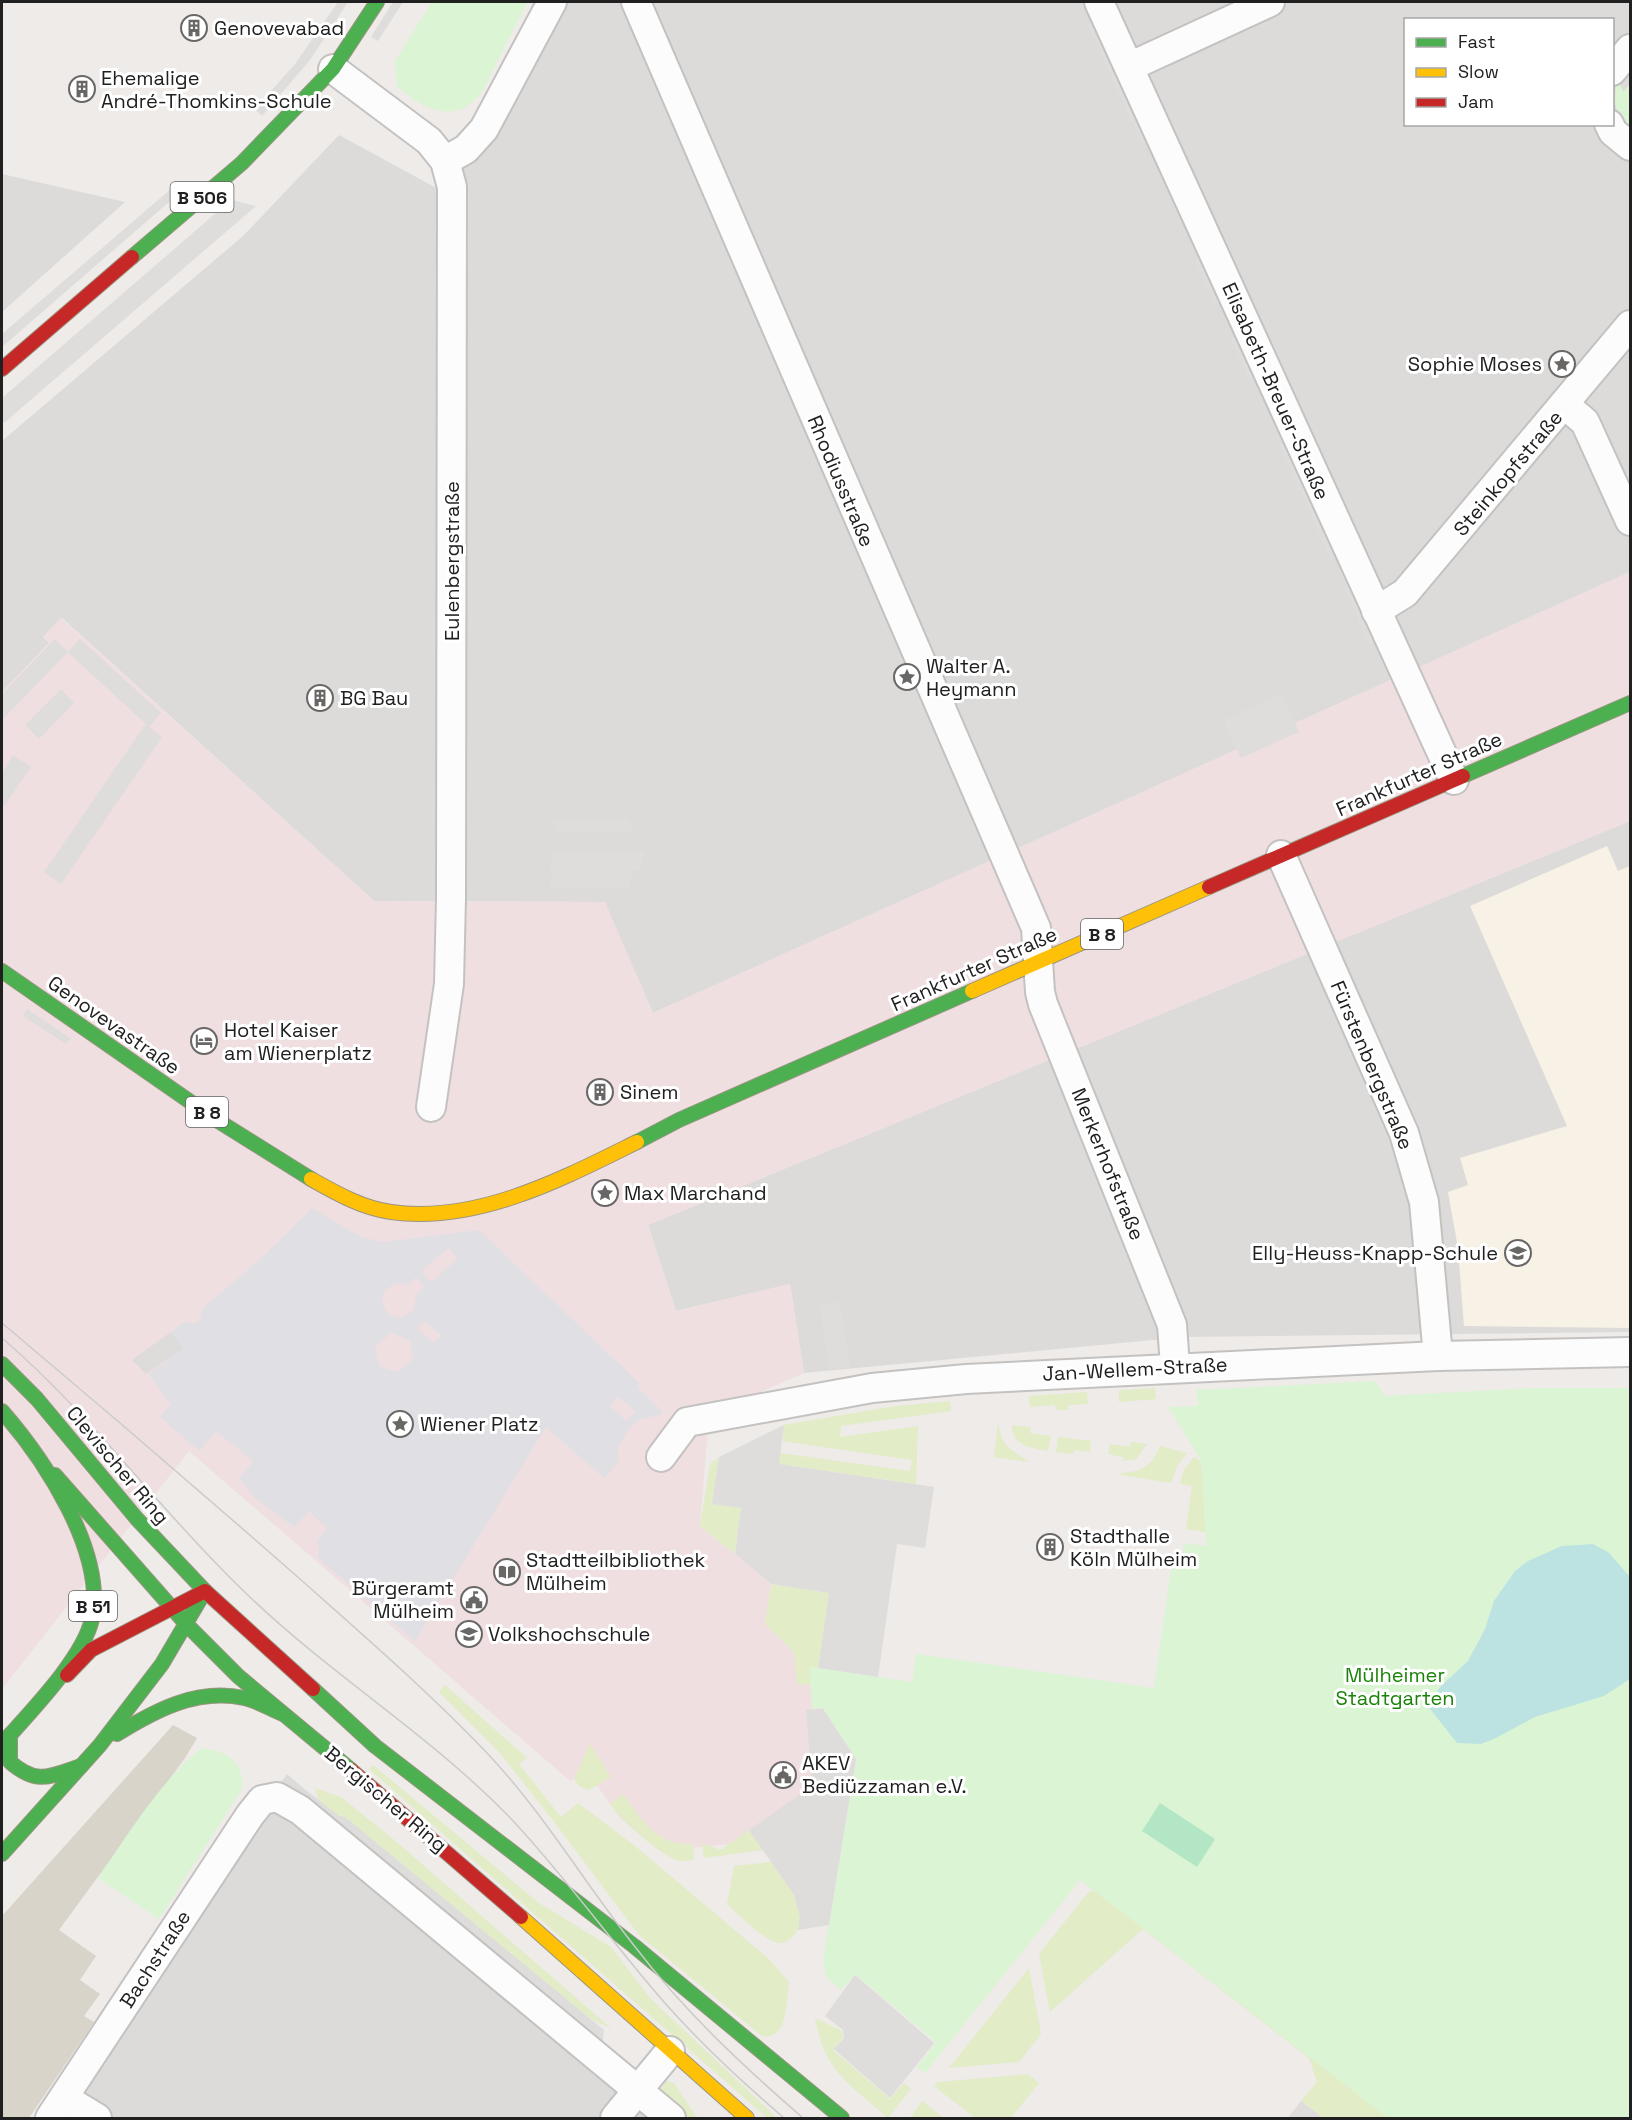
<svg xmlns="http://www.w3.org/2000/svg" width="1632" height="2120" font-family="'Space Grotesk',sans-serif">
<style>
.residential{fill:#dddbda;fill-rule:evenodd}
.commercial{fill:#f0dfe1}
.education{fill:#f7f2e5}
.construction{fill:#d8d4ca}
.grass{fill:#e2ecc7}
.park{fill:#dbf4d4}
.pitch{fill:#b3e6c5}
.parking{fill:#dedddc}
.plaza{fill:#dfdfe4;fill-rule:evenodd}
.water{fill:#bce3e2}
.pier{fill:#dddcdb}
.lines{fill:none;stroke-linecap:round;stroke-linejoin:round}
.street-casing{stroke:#c4c2c1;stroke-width:32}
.fast-casing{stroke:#999580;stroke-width:16}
.slow-casing{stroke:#999580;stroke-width:16}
.jam-casing{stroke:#999580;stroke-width:16}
.street{stroke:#fcfcfc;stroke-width:28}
.fast{stroke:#4caf50;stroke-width:14}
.slow{stroke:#ffc107;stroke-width:14}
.jam{stroke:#c62828;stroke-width:14}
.tram{stroke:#cbcbca;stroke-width:1.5}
.labels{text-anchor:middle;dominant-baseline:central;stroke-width:6;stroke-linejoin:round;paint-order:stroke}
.shield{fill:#fff;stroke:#636363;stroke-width:1.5}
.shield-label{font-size:18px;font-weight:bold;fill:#202020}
.poi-label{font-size:20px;fill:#202020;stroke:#fff;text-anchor:start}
.street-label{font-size:20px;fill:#202020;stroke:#fff}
.park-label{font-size:20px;fill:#1a8309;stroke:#fff}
</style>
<rect width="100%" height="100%" fill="#eeebe9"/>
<g class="residential">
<path d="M561,2h1069v570l-977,441 -49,-111 -230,-1 -312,-283 -19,19 6,6 -47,49v-251l241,-205 96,-101 101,55zM1406,20h206v104h-206z"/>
<polygon points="2,174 125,202 2,312"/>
<polygon points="1630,821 1630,1332 1184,1337 804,1373 790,1284 676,1311 648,1225"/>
<polygon points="287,1774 688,2118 49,2118"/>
</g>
<polygon class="commercial" points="1630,572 1630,821 648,1225 676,1311 790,1284 804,1373 709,1415 700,1526 771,1584 765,1624 809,1667 823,1708 855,1757 818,1837 659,1850 620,1818 582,1764 574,1779 570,1781 189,1451 2,1689 2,692 49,643 43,637 61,618 374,901 605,902 653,1013"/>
<polygon class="education" points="1607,846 1618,871 1630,866 1630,1328 1464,1326 1458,1248 1448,1192 1468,1185 1460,1158 1567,1126 1470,906"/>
<polygon class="construction" points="173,1725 197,1738 185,1758 59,1930 96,1956 80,1980 100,1994 84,2016 94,2022 29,2118 2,2118 2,1916"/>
<g class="grass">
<polygon points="1155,1388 1156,1399 1119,1402 1119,1390"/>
<polygon points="1087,1392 1088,1404 1068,1405 1069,1410 1056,1410 1055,1405 1030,1407 1029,1396"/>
<polygon points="950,1401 951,1411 841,1426 840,1437 918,1426 916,1484 778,1464 780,1453 910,1471 912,1460 782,1441 784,1425 895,1406"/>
<path d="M998,1423c5,26 13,26 31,39l-35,-5z"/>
<path d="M1012,1425l19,2 -1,6 21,3 -3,15c-17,-3 -36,-5 -36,-26z"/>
<polygon points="1058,1437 1091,1441 1090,1452 1073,1450 1073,1454 1056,1452"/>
<polygon points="1131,1442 1147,1444 1136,1459 1122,1461 1123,1457 1108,1454 1110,1444 1130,1447"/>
<path d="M1160,1446l27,7 -10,13 -6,17 -50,-8v-2c20,-1 32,-7 39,-27z"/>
<polygon points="719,1457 712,1504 741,1508 735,1554 700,1526 710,1464"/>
<polygon points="1194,1457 1201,1461 1206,1532 1186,1529 1192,1486 1180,1484 1184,1470"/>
<polygon points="771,1584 829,1593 818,1668 809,1667 810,1684 797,1685 794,1652 765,1624"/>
<path d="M445,1685l82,73 -8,6 42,53 17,-14 57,43 133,112 21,24c-3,19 0,58 -27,54l-123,-101 -84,-112 -55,-70 -61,-61z"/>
<polygon points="590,1744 611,1777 589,1790 580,1787 574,1779"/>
<polygon points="373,1765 539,1903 611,1947 650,1998 777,2118 767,2118 369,1769"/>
<polygon points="315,1788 341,1797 392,1838 612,2029 593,2020 563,1998 386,1851 319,1801"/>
<path d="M623,1794c19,26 34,52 70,50l1,15c-4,1 -10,3 -14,2 -17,-3 -60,-42 -70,-57z"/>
<polygon points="748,1830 763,1850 704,1858 702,1843 721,1850"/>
<path d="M771,1862c12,18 41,49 24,72 -3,4 -9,9 -15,9 -14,0 -42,-29 -53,-39l7,-38z"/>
<polygon points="1099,1886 1423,2118 1323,2118 1301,2101 1317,2082 1309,2058 1143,1929 1050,2012 1039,1954 1087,1894"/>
<polygon points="1029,1968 1041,2034 1019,2062 949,2068"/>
<path d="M815,2018l27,13 1,6 -10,13 57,49 14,-16 7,6 -23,29c-39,-35 -63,-45 -73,-100z"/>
<polygon points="1028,2074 1039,2083 1011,2118 975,2118 934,2086 938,2082"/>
<path d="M666,2081l8,2 23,35c-16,0 -32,-12 -37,-27z"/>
<polygon points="922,2101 944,2118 910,2118"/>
</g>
<g class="park">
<path d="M432,2h96c-10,19 -20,38 -30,58 -6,11 -11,27 -20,37 -25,28 -59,10 -81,-11l-2,-25z"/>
<path d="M1618,77l5,15 7,-8v55c-13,-22 -19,-36 -12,-62z"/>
<polygon points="1376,1381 1384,1396 1531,1388 1630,1388 1630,2118 1388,2118 1080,1880 925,2073 917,2067 936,2042 855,1974 841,1990 826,1977 823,1961 856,1759 823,1708 812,1709 809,1667 912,1682 916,1654 1154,1688 1172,1563 1181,1564 1184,1543 1206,1546 1201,1460 1168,1407 1198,1406 1196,1390"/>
<path d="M201,1748c25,3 44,13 41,41l-83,130 -61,-41c31,-45 61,-95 103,-130z"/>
</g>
<polygon class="pitch" points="1160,1803 1215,1839 1197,1867 1142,1831"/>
<g class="parking">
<polygon points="338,2 348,2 310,60 262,116 255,109 295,64"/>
<polygon points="393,2 403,2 378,41 371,37"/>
<polygon points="1094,21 1148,142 1142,144 1087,24"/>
<polygon points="171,189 177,195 2,347 2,334"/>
<polygon points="231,200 256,206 5,422 2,422 2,398"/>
<polygon points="1201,257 1221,302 1215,304 1195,260"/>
<polygon points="1237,336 1255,377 1249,380 1231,339"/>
<polygon points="1283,435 1338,557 1331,560 1276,438"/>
<polygon points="1350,583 1376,642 1369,645 1343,586"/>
<polygon points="55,639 68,652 80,639 161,713 149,727 162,737 61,884 44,872 145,725 148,726 68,652 2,720 2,694"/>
<polygon points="61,689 74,703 39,739 25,725"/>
<polygon points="1282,694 1299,732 1241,758 1224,720"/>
<polygon points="13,755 31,767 2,809 2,773"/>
<polygon points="629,819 634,832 557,833 550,820"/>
<polygon points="645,852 640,870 633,870 629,888 549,889 553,871 549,871 553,853"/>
<polygon points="27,1009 70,1038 66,1044 23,1016"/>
<polygon points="840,1302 850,1366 829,1369 820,1305"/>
<polygon points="784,1425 779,1464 934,1487 925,1548 897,1544 878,1677 818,1668 829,1593 771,1584 735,1554 741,1508 712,1504 719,1457"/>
<polygon points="823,1709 856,1759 829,1925 798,1930 800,1917 794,1895 749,1830 812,1786 806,1710"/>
<polygon points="306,1790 339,1816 345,1817 604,2030 602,2049 309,1808"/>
<polygon points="855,1975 934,2043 890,2098 834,2049 844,2038 843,2030 825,2016"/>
<polygon points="1301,2101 1323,2118 1288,2118"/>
</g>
<path class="plaza" d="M312,1208l49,29 22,5 96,-12 160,153 -1,5 24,23 1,3 -22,5 -12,9 -11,20v15l-14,15 -58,-51 -131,214 -97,-83 1,-11 -2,-6 10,-13 -18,-17 -15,16 -39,-29 -16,-20 14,-16 -16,-15 -21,-15 -17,19 -39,-34 11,-12 -22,-31 34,-25 -12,-17 13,-10 10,2 6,-4 2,-11 55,-47zM448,1248l10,11 -26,22 -7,-3 -2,-8zM416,1277l8,10 -8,8 -2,15 -12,8 -13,-3 -7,-11 2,-13 12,-8 11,2zM424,1321l17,14 -7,8 -17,-15zM391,1333l19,7 3,19 -16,13 -18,-6 -4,-19zM618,1397l18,14 -10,10 -16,-15z"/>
<polygon class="water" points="1593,1544 1608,1552 1630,1577 1630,1679 1604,1696 1535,1717 1494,1739 1481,1744 1457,1743 1427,1705 1441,1686 1468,1661 1485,1629 1494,1601 1515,1571 1528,1561 1562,1546"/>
<polygon class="pier" points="171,1332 183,1349 146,1374 132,1360"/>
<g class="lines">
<defs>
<g id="street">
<polyline points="636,2 1036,928 1040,992 1043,1004 1172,1325 1175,1366"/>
<polyline points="1099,2 1454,780"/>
<polyline points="1129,67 1270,2"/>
<polyline points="333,69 429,141 445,161 452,187 451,898 449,984 431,1107"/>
<polyline points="1612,71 1630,49"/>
<polyline points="1609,124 1613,132 1630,146"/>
<polyline points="445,161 466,149 484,129 552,2"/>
<polyline points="1565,405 1585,422 1630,521"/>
<polyline points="1376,611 1405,593 1630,325"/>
<polyline points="1281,855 1404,1133 1424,1202 1438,1356"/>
<polyline points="661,1457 687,1422 872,1388 966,1379 1438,1356 1630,1352"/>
<polyline points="64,2098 97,2118"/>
<polyline points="50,2118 250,1815 262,1800 277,1797 300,1810 671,2118"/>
<polyline points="615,2118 670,2051"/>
</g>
<g id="fast">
<polyline points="132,257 242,163 333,69 377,2"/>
<polyline points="1463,776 1630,703"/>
<polyline points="2,971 215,1119 311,1179"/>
<polyline points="637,1142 679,1120 972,991"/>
<polyline points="2,1364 37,1399 137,1519 205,1591 162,1664 100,1745 2,1854"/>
<path d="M2,1411c42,48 104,141 90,208 -9,40 -63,94 -90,125"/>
<polyline points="55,1475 187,1625 238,1676 351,1770"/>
<polyline points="313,1689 375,1746 634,1946 842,2118"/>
<path d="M117,1734c39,-24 80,-46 127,-36 14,3 26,11 39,16"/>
<path d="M10,1735v27c28,24 40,14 71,4"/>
</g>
<g id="slow">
<polyline points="972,991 1209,887"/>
<path d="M311,1179c25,14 51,29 80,33 86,12 171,-33 246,-70"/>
<polyline points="521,1917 747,2118"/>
</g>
<g id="jam">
<polyline points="2,369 132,257"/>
<polyline points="1209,887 1463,776"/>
<polyline points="67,1675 91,1650 205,1591 313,1689"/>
<polyline points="351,1770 521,1917"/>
</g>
</defs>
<use href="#street" class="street-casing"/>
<use href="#fast" class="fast-casing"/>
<use href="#slow" class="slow-casing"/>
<use href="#jam" class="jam-casing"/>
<use href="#street" class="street"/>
<use href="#fast" class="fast"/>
<use href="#slow" class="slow"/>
<use href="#jam" class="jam"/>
<g class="tram">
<path d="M2,1323c100,84 199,169 298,256 64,57 128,112 187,174 56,59 98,131 149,195 49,64 106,117 167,170"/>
<path d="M2,1338c92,79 162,178 250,261 83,79 184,140 263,224 53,57 98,121 149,179 37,42 78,80 120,116"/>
</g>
</g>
<defs>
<symbol id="building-ring" viewBox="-11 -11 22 22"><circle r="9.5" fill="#fff" stroke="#686766" stroke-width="1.5"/><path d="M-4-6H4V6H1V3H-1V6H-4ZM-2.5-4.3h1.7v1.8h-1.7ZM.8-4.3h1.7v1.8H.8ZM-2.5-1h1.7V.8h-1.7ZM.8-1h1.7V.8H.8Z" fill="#686766"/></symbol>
<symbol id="sight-ring" viewBox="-11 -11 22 22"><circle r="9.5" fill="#fff" stroke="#686766" stroke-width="1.5"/><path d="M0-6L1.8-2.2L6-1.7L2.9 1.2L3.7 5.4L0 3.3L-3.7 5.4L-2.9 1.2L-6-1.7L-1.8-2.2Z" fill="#686766"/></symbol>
<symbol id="hotel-ring" viewBox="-11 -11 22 22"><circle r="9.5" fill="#fff" stroke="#686766" stroke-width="1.5"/><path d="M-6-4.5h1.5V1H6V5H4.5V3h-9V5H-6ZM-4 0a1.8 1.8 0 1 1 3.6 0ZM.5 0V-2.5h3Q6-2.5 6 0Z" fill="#686766"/></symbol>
<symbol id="school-ring" viewBox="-11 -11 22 22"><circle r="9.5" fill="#fff" stroke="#686766" stroke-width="1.5"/><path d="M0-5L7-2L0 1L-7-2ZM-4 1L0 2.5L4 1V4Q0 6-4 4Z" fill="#686766"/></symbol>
<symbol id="library-ring" viewBox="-11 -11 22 22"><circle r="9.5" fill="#fff" stroke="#686766" stroke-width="1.5"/><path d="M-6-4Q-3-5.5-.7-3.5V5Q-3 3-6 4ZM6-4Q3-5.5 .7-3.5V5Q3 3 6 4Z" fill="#686766"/></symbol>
<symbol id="civic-ring" viewBox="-11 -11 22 22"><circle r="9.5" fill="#fff" stroke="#686766" stroke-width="1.5"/><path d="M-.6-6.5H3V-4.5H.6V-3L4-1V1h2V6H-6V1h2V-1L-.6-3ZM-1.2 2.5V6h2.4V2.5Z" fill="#686766"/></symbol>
<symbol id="university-ring" viewBox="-11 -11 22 22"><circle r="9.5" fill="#fff" stroke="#686766" stroke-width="1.5"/><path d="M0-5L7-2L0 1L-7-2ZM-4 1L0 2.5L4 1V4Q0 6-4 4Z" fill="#686766"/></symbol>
</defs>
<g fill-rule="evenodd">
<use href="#building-ring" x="179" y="13" width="30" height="30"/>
<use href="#building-ring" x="67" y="74" width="30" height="30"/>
<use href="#sight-ring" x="1547" y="349" width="30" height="30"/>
<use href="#sight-ring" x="892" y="662" width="30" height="30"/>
<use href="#building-ring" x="305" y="683" width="30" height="30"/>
<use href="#hotel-ring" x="189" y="1026" width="30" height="30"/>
<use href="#building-ring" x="585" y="1077" width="30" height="30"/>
<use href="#sight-ring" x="590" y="1178" width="30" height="30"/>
<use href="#school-ring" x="1503" y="1238" width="30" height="30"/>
<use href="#sight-ring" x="385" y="1409" width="30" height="30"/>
<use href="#building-ring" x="1035" y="1532" width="30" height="30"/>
<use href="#library-ring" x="492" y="1557" width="30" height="30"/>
<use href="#civic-ring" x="459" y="1585" width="30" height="30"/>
<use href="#university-ring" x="454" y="1619" width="30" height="30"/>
<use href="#civic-ring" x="768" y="1760" width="30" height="30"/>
</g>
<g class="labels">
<g class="shield">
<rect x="170.5" y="182" width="63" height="30" rx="4.5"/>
<rect x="1081" y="919" width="42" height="30" rx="4.5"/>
<rect x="186" y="1097" width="42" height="30" rx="4.5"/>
<rect x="69" y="1591" width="48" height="30" rx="4.5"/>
</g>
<g class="shield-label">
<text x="202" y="197">B 506</text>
<text x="1102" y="934">B 8</text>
<text x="207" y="1112">B 8</text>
<text x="93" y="1606">B 51</text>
</g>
<g class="poi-label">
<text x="214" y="28">Genovevabad</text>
<text x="101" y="78">Ehemalige<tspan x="101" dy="23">André-Thomkins-Schule</tspan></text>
<text x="1542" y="364" text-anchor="end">Sophie Moses</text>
<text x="926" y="666">Walter A.<tspan x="926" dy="23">Heymann</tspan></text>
<text x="340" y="698">BG Bau</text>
<text x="224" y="1030">Hotel Kaiser<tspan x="224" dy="23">am Wienerplatz</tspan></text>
<text x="620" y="1092">Sinem</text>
<text x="624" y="1193">Max Marchand</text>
<text x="1498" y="1253" text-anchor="end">Elly-Heuss-Knapp-Schule</text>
<text x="420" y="1424">Wiener Platz</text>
<text x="1070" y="1536">Stadthalle<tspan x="1070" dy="23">Köln Mülheim</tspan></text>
<text x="526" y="1560">Stadtteilbibliothek<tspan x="526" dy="23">Mülheim</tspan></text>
<text x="454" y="1588" text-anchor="end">Bürgeramt<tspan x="454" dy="23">Mülheim</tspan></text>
<text x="488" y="1634">Volkshochschule</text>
<text x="802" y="1763">AKEV<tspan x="802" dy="23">Bediüzzaman e.V.</tspan></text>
</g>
<g class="street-label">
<text transform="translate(1276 391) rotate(66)">Elisabeth-Breuer-Straße</text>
<text transform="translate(1508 473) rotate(-50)">Steinkopfstraße</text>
<text transform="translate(841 481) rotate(67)">Rhodiusstraße</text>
<text transform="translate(452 561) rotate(-90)">Eulenbergstraße</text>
<text transform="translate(1419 774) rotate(-24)">Frankfurter Straße</text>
<text transform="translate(974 969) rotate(-24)">Frankfurter Straße</text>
<text transform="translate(114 1025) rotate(35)">Genovevastraße</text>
<text transform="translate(1372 1065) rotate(67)">Fürstenbergstraße</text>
<text transform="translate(1108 1164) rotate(68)">Merkerhofstraße</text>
<text transform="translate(1135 1369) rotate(-3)">Jan-Wellem-Straße</text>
<text transform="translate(118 1465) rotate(50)">Clevischer Ring</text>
<text transform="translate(386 1799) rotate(40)">Bergischer Ring</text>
<text transform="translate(155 1959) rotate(-57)">Bachstraße</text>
</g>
<g class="park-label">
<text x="1395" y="1675">Mülheimer<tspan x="1395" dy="23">Stadtgarten</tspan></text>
</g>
</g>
<rect width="1632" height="2120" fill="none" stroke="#202020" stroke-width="6"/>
<rect x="1404" y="18" width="210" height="108" fill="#ffffff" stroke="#a6a6a6" stroke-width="1.5"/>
<rect x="1416" y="38" width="30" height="9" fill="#4caf50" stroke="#a6a6a6" stroke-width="1.5"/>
<text x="1458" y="48" font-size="18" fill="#202020">Fast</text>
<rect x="1416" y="68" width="30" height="9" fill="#ffc107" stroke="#a6a6a6" stroke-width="1.5"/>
<text x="1458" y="78" font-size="18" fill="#202020">Slow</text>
<rect x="1416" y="98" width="30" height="9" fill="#c62828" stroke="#a6a6a6" stroke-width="1.5"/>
<text x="1458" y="108" font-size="18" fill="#202020">Jam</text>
</svg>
